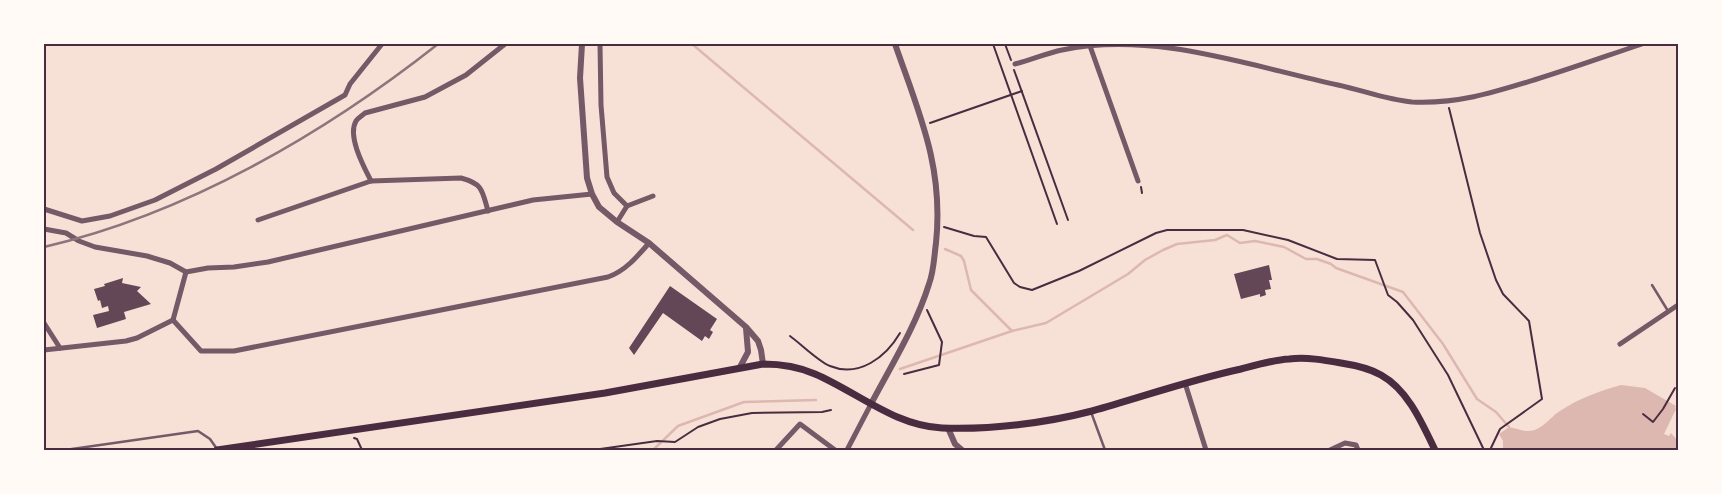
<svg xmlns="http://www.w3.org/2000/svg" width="1722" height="494" font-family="Commissioner,sans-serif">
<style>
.water{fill:#dcb8b0}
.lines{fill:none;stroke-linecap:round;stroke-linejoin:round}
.stream{stroke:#dcb8b0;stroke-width:2.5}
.building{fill:#644757}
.path{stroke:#4a2c40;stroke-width:2}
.service{stroke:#755966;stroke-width:2.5}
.minor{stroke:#755966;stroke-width:5}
.tertiary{stroke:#755966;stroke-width:6}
.secondary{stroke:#4a2c40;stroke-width:7}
.rail{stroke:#8f747c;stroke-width:2.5}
.neatline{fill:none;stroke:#4a2c40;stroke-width:2}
</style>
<rect width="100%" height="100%" fill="#f7e1d7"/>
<path class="water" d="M1621,385l24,3 31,18 -1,2 1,1 -12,25 5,2 2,-3 7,8v9h-175v-9l-4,-7 10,-7c6,1 13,4 19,4 14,0 22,-14 32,-20 19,-13 40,-20 61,-26z"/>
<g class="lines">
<g class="stream">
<polyline points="692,44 913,230"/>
<polyline points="945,249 961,256 964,261 971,290 1012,331"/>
<polyline points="900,369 1012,331 1046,323 1128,274 1145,260 1163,250 1177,244 1215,240 1227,235 1240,243 1255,241 1284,247 1306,259 1317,259 1331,264 1336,268 1403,292 1443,344 1477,399 1496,412 1509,427"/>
<polyline points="653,450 678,426 744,402 816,400"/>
</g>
</g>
<g class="building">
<polygon points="1269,265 1272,280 1269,280 1271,289 1265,290 1266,295 1260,297 1260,294 1241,299 1234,274"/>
<polygon points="123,278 122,283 141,287 137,291 151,304 124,312 126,319 97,328 93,315 109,311 108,306 102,308 100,300 98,301 94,289 105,286 104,284"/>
<polygon points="670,286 717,319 710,330 713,332 709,339 705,336 702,341 663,313 634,355 629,348"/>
</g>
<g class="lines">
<g class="path">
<polyline points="993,44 1057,224"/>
<polyline points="1005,44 1011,60"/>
<polyline points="1014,70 1068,220"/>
<polyline points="1449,108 1480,233 1496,280 1503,294 1529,321 1542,399 1500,429 1490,450"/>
<polyline points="930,123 1022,91"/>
<polyline points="1141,187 1142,193"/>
<polyline points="944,227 974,236 986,237 1014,283 1020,287 1032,290 1079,271 1156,233 1167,230 1243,230 1288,240 1337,259 1375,260 1388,295 1397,302 1413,320 1448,375 1484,450"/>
<path d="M790,336c11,8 29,26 40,30 29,12 56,-9 70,-33"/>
<polyline points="904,374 939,365 942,342 927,310"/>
<polyline points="1643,414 1653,422 1663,409 1675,388"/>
<polyline points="354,438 357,439 362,450"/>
<polyline points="593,450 657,441 675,442 698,427 720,419 752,413 822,412 831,410"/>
</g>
<g class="service">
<polyline points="1652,285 1668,311"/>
<polyline points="1091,412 1105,450"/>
<polyline points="65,450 198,431 210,439 217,449"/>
</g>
<g class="minor">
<polyline points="600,44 601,105 607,177 614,193 627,206 617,222"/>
<polyline points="1090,46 1138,181"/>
<path d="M1015,64c16,-4 32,-11 47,-14 93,-19 187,16 276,35 24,5 49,15 74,17 45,2 80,-9 122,-22 36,-11 72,-24 108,-36"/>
<path d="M371,181c-7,-14 -24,-45 -15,-60 2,-3 6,-5 9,-8l60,-16 41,-22 39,-31"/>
<polyline points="627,206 653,196"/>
<polyline points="44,209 82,221 110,216 155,200 216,169 345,95 350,84 382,44"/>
<path d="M258,220l113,-39 90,-3c22,6 21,12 27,33"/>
<polyline points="44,229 66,233 79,241 95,247 147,256 170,263 186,272 208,268 234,267 268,262 533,200 592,194"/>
<path d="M173,320l28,31h33l374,-74c17,-6 29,-20 41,-34"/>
<polyline points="173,320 186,272"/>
<polyline points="44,323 60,348"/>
<polyline points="1620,344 1678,305"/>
<polyline points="44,350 126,341 137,338 173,320"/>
<polyline points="1185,383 1206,450"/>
<polyline points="776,450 800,424 835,450"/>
<polyline points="847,450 871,404"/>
<polyline points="1330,450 1345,443 1356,445 1358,450"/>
</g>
<g class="tertiary">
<polyline points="582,44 580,78 587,178 592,194 599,207 617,222 649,243 746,327 758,341 761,350 763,364"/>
<polyline points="740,367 748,352 746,328"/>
<path d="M871,404c20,-38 45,-78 58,-120 5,-13 5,-27 7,-41 8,-76 -17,-130 -41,-199"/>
<polyline points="948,428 955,444 962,450"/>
</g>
<path class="secondary" d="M217,450l388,-57 158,-29c18,0 36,3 52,10 42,18 80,52 127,54 48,2 104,-5 150,-17 50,-14 98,-31 149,-42 15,-4 32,-9 48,-10 18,-2 35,1 52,4 13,2 28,5 40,12 27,15 41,48 54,75"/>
<path class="rail" d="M44,247c142,-33 280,-113 394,-203"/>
</g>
<rect width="1722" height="494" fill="none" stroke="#fffaf5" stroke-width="90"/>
<rect x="45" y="45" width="1632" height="404" class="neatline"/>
</svg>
